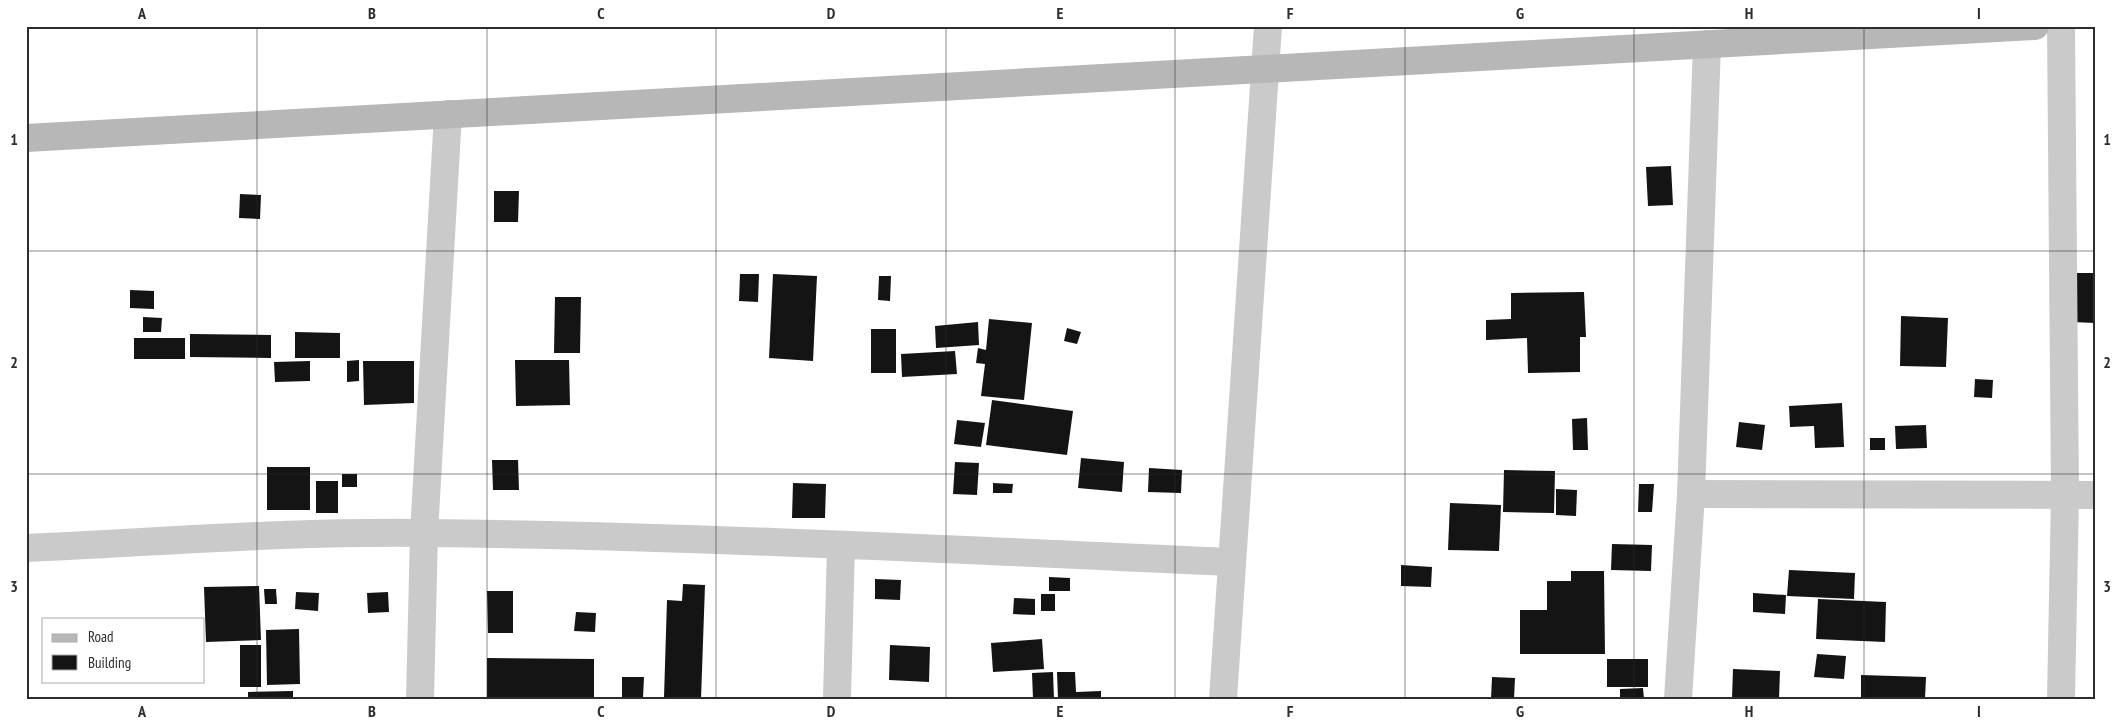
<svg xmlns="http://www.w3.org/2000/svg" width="2121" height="725" font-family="'PT Sans Narrow',sans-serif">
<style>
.building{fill:#141414}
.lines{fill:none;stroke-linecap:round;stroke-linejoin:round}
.street{stroke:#cacaca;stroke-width:28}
.secondary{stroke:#b7b7b7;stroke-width:28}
.grid{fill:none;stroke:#2d2d2d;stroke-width:1;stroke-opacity:0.55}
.neatline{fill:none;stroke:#2d2d2d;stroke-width:2}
.grid-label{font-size:16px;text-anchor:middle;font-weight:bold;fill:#2d2d2d}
</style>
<rect width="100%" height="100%" fill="#fff"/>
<g class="building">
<polygon points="1671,166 1673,205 1648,206 1646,167"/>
<polygon points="494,191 519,191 518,222 494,222"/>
<polygon points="240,194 261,195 260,219 239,218"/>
<polygon points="2074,273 2095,273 2095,323 2072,322"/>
<polygon points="740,274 759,274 758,302 739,301"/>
<polygon points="773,274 817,276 813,361 769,358"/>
<polygon points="879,276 891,276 890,301 878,300"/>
<polygon points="130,290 154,291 154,309 130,308"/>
<polygon points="1584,292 1586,337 1580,337 1580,372 1528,373 1527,338 1486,340 1486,320 1511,319 1511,293"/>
<polygon points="555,297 581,297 580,353 554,353"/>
<polygon points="1901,316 1948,318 1946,367 1900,366"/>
<polygon points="143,317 162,318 161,332 143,332"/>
<polygon points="989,319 1032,323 1024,400 981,396 985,364 976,363 978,348 986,350"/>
<polygon points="978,322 979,345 936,348 935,326"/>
<polygon points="1067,328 1081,332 1077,344 1064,341"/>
<rect x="871" y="329" width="25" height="44"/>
<polygon points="295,332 340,333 340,358 295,358"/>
<polygon points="190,334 271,335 271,358 190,357"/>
<rect x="134" y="338" width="51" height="21"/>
<polygon points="955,351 957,374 902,377 901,354"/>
<polygon points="359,360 359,381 347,382 347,361"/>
<polygon points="515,360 569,360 570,405 516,406"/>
<polygon points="310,361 310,381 275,382 274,362"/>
<polygon points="363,361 414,361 414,403 364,405"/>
<polygon points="1975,379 1993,380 1992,398 1974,397"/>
<polygon points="992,400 1073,411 1067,455 986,445"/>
<polygon points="1842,403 1844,447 1815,448 1814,426 1790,427 1789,406"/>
<polygon points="1587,418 1588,450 1573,450 1572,419"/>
<polygon points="957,420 985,423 981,447 954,444"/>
<polygon points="1739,422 1765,425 1762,450 1736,447"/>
<polygon points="1926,425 1927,448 1896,449 1895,426"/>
<rect x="1870" y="438" width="15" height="12"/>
<polygon points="1081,458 1124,462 1122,492 1078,488"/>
<polygon points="492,460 518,460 519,490 493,490"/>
<polygon points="955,462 979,463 977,495 953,494"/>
<rect x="267" y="467" width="43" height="43"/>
<polygon points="1149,468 1182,470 1181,493 1148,492"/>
<polygon points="1504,470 1555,471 1554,513 1503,512"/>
<rect x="342" y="474" width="15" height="13"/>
<rect x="316" y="481" width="22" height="32"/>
<polygon points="793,483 826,484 825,518 792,518"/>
<polygon points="993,483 1013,484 1012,493 993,493"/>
<polygon points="1639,484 1654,484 1652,512 1638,512"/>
<polygon points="1556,489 1577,490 1576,516 1556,515"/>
<polygon points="1450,503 1501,505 1499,551 1448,550"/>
<polygon points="1612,544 1652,545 1651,571 1611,570"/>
<polygon points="1401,565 1432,567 1431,587 1401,586"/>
<polygon points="1789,570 1855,573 1854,599 1787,596"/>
<polygon points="1571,571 1604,571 1605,654 1520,654 1520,610 1547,610 1547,581 1571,581"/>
<polygon points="1049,577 1070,578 1070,591 1049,591"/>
<polygon points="875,579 901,580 900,600 875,599"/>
<polygon points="683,584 705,585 701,699 664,697 667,600 682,601"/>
<polygon points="259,586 261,640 206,642 204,587"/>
<polygon points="264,589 276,589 277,604 265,604"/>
<polygon points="487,591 513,591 513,633 488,633"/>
<polygon points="296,592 319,593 318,611 295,609"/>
<polygon points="388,592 389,612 368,613 367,593"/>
<polygon points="1753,593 1786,595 1785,614 1753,612"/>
<rect x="1041" y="594" width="14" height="17"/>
<polygon points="1014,598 1035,599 1035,615 1013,614"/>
<polygon points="1818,599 1886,602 1885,642 1816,639"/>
<polygon points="576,612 596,613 595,632 574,631"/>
<polygon points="299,629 300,684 267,685 266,630"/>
<polygon points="1042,639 1044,669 993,672 991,643"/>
<rect x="240" y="645" width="21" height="42"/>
<polygon points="890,645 930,647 929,682 889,680"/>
<polygon points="1817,654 1846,656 1844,679 1814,677"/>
<polygon points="487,658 594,659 594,699 487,698"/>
<rect x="1607" y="659" width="41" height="28"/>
<polygon points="1733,669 1780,671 1779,699 1732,699"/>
<polygon points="1053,672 1054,699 1033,699 1032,673"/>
<polygon points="1057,672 1075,672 1076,692 1101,691 1101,699 1058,699"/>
<polygon points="1861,675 1926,677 1925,699 1861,699"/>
<polygon points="622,677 644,677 643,698 622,698"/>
<polygon points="1492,677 1515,678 1514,699 1491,699"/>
<polygon points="1643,688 1644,699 1620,699 1620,689"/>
<polygon points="293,691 293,699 248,699 248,692"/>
</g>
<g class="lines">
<g class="street">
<polyline points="2061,26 2065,496 2061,699"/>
<polyline points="1691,494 2095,495"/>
<path d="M26,548c133,-6 267,-17 400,-15 268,3 537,17 805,29"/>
<polyline points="420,699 424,533 448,114"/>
<polyline points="837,699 841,545"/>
<polyline points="1223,699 1268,26"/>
<polyline points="1678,699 1691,494 1707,44"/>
</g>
<polyline class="secondary" points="26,138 2035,26"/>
</g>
<path class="grid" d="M257,26v673M487,26v673M716,26v673M946,26v673M1175,26v673M1405,26v673M1634,26v673M1864,26v673M26,251h2069M26,474h2069"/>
<rect width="2121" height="725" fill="none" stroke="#ffffff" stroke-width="55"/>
<rect x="42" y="618" width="162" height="65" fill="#ffffff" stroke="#ababab"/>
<rect x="52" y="634" width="25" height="8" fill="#b7b7b7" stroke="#ababab"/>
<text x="88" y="642" font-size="15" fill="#2d2d2d">Road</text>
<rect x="52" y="655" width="25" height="15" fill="#141414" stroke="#ababab"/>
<text x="88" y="668" font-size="15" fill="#2d2d2d">Building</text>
<rect x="28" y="28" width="2066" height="670" class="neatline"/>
<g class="grid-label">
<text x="142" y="19">A</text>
<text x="372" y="19">B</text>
<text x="601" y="19">C</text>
<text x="831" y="19">D</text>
<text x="1060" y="19">E</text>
<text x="1290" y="19">F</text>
<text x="1520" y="19">G</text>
<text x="1749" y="19">H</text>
<text x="1979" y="19">I</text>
<text x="14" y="145">1</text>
<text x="2107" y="145">1</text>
<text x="14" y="368">2</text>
<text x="2107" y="368">2</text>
<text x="14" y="592">3</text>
<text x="2107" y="592">3</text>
<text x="142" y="717">A</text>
<text x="372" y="717">B</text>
<text x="601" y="717">C</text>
<text x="831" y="717">D</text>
<text x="1060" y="717">E</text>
<text x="1290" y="717">F</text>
<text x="1520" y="717">G</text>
<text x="1749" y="717">H</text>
<text x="1979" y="717">I</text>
</g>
</svg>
